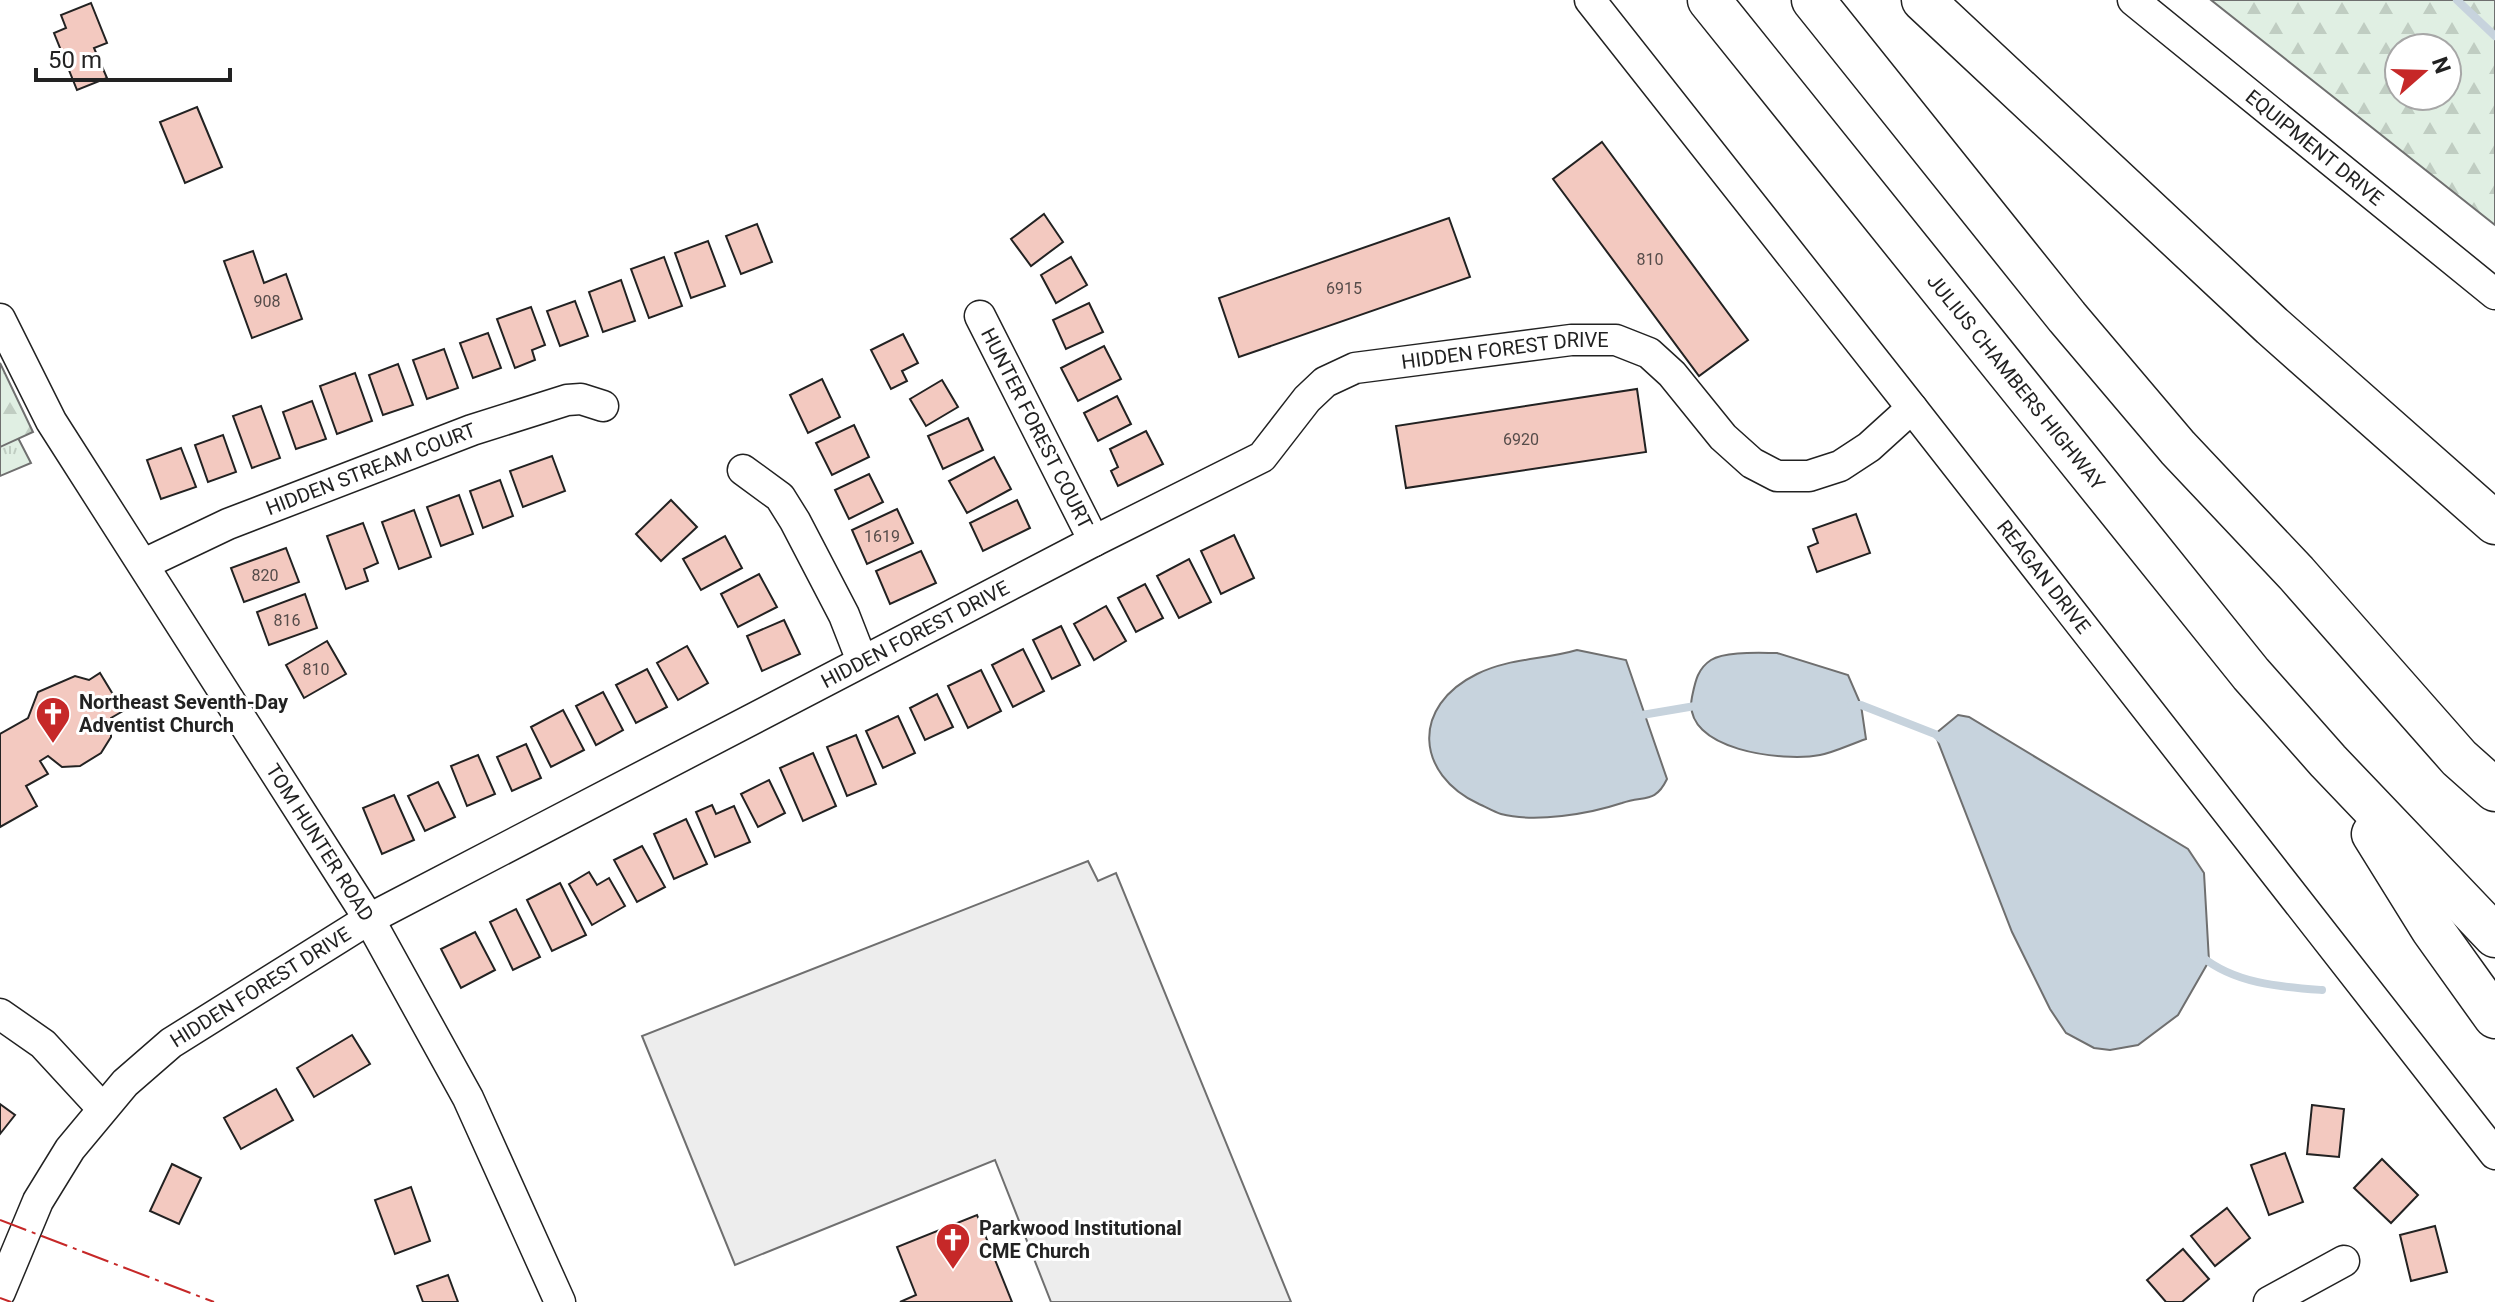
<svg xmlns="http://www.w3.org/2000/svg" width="2495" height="1302" font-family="Roboto,sans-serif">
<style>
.grass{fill:url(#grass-tufts);stroke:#6f6f6f;stroke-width:2}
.forest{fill:url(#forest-firs);stroke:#6f6f6f;stroke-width:2;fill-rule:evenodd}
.parking{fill:#ededed;stroke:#6f6f6f;stroke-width:2}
.water{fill:#c7d3dd;stroke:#6f6f6f;stroke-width:2}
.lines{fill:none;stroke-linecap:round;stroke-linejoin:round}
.stream{stroke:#c7d3dd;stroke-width:8}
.building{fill:#f3c9c0;stroke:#222;stroke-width:2}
.minor-casing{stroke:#222;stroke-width:33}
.highway-casing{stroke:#222;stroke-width:45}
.minor{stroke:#fff;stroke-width:30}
.highway{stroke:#fff;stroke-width:42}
.power{stroke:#c62828;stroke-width:2;stroke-dasharray:28 6 4 6;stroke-linecap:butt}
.labels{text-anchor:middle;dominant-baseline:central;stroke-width:6;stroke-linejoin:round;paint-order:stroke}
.number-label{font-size:16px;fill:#564c4a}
.street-label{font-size:20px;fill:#222;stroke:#fff}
.poi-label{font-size:20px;font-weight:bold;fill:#222;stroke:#fff;text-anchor:start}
</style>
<defs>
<pattern id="grass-tufts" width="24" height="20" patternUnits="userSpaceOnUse" patternTransform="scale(2)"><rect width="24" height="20" fill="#e0efe3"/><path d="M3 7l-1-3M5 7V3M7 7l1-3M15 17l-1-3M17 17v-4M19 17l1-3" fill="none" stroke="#c0cdc2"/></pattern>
<pattern id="forest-firs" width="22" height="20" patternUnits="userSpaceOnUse" patternTransform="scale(2)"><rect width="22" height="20" fill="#e0efe3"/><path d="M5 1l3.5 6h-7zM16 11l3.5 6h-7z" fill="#c0cdc2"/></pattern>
</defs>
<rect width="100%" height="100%" fill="#fff"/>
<polygon class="grass" points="0,403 31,463 0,476"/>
<g class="forest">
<path d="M2211,0h284v225zM2447,48v48h-48v-48z"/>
<polygon points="0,363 33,432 0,447"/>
</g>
<polygon class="parking" points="1088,861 1098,881 1116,873 1291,1302 1051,1302 995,1160 735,1265 642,1036"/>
<g class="water">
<path d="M1577,650l49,10 41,119c-12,25 -23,16 -45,24 -33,11 -87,20 -121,11 -7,-2 -15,-7 -22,-10 -64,-30 -68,-98 -2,-130 32,-16 66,-14 100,-24z"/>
<path d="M1777,653l71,22 13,30 5,34c-15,5 -31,13 -46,16 -35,7 -139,-4 -128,-58 3,-14 5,-28 19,-37 14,-9 49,-7 66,-7z"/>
<polygon points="1958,715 1969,717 2188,849 2204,873 2209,961 2178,1015 2138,1045 2110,1050 2094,1048 2066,1033 2050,1009 2012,932 1935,734"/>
</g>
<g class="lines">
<g class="stream">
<polyline points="2457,0 2495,36"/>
<polyline points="1851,705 1861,705 1935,734 1942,740"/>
<polyline points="1636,716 1701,705"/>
<path d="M2201,956c34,28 80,31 121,34"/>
</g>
</g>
<g class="building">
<polygon points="91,3 107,43 94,48 107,78 77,90 54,33 66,28 61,15"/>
<polygon points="197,107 222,167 185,183 160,122"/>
<polygon points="1602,142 1748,340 1699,376 1553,179"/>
<polygon points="1044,214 1063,242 1031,266 1011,239"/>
<polygon points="1449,218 1470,277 1239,357 1219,298"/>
<polygon points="757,224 772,262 741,274 726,236"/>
<polygon points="708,241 725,286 691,298 675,253"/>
<polygon points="253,251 264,283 286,274 302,319 252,338 224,261"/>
<polygon points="664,257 682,306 649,318 631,269"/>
<polygon points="1071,257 1087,285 1056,303 1041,275"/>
<polygon points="621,280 635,321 603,332 589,292"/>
<polygon points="575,301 588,336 560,346 547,311"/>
<polygon points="1089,303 1103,332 1066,349 1053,320"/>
<polygon points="531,307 545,345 532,350 535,360 515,368 497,319"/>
<polygon points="488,333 501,368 473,378 460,343"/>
<polygon points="903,334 918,363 902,371 907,381 891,389 871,350"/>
<polygon points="1104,346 1121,379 1078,401 1061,368"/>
<polygon points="444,349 458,388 427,399 413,360"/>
<polygon points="398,364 413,405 383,415 369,375"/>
<polygon points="355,373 372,421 337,434 320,386"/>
<polygon points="822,379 840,417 808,433 790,395"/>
<polygon points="942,380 958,407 926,426 910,399"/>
<polygon points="1637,389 1646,452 1406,488 1396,426"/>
<polygon points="1117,396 1131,424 1098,441 1084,413"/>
<polygon points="312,401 326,439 296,449 283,412"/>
<polygon points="261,406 280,458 252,468 233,416"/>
<polygon points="968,418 983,450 943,469 928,436"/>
<polygon points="854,425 869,457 832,475 816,443"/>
<polygon points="1146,431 1163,464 1118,486 1111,471 1118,467 1110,449"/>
<polygon points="223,435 236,472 208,482 195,445"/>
<polygon points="181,448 196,487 161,499 147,460"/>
<polygon points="552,456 565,491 523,507 510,471"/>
<polygon points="994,457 1011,489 967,513 949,481"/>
<polygon points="869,474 883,502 849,519 835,490"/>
<polygon points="500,480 513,516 483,528 470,491"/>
<polygon points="459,495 473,534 441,546 427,507"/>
<polygon points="671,500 697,527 661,561 636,534"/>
<polygon points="1017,500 1030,528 983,551 970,523"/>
<polygon points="897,509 913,543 867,564 852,530"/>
<polygon points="414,510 431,557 399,569 382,522"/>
<polygon points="1856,514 1870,553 1817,572 1808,547 1818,543 1813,529"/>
<polygon points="363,523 378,563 364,569 368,581 346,589 327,536"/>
<polygon points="1234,535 1254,578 1221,594 1201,551"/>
<polygon points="725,536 742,568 701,590 683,559"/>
<polygon points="286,548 299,582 244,602 231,568"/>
<polygon points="921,551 936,583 890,604 876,571"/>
<polygon points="1189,559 1211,602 1179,618 1157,576"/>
<polygon points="759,574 777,607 738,627 721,594"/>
<polygon points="1145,584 1163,618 1136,632 1118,598"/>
<polygon points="305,594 317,628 269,645 257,612"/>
<polygon points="1106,606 1126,641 1094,660 1074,624"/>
<polygon points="784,620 800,654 762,671 747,636"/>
<polygon points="1061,626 1080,665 1052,679 1033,640"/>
<polygon points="327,641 346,674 304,698 286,665"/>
<polygon points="687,646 708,683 678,700 657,663"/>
<polygon points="1023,649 1044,691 1013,707 992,665"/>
<polygon points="647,669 667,707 636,723 616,685"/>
<polygon points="981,670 1001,711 968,728 948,686"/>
<polygon points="100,673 123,711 111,718 111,737 101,753 80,766 62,767 48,756 40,761 48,774 26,786 37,806 0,827 0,734 28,718 38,692 75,676 89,680"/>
<polygon points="603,692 623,730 596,745 576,706"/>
<polygon points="937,694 953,727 925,740 910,708"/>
<polygon points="563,710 584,750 551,767 531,727"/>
<polygon points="898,716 915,753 883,768 866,731"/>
<polygon points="856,735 876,784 847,796 827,747"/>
<polygon points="526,744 541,778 512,791 497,757"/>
<polygon points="813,753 836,806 803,821 780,768"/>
<polygon points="478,755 495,794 467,806 451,766"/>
<polygon points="769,780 785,813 758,827 741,794"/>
<polygon points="438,782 455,817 425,831 408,796"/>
<polygon points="394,795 414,840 382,854 363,808"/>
<polygon points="712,805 716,814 734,806 750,842 715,857 696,812"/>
<polygon points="686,819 707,864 674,879 654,834"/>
<polygon points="642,846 665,887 637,902 614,860"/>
<polygon points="589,872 597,885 609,878 625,906 592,925 569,884"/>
<polygon points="560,883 586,935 552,951 527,900"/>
<polygon points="516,909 540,957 513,970 490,922"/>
<polygon points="475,932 495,970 461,988 441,949"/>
<polygon points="352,1035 370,1064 314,1097 297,1068"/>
<polygon points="276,1089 293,1120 241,1149 224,1118"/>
<polygon points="0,1104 15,1115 0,1134"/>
<polygon points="2312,1105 2344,1109 2339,1157 2307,1154"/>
<polygon points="2285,1153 2303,1202 2269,1215 2251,1165"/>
<polygon points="2382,1159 2418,1195 2391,1223 2354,1188"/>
<polygon points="172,1164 201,1178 179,1224 150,1211"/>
<polygon points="411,1187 430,1241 395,1254 375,1200"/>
<polygon points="2227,1208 2250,1238 2215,1266 2191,1236"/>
<polygon points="977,1215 1012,1302 900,1302 916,1295 897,1247"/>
<polygon points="2435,1226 2447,1272 2411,1281 2400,1235"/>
<polygon points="2183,1249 2209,1279 2182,1302 2166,1302 2147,1280"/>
<polygon points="448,1275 458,1302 423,1302 417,1286"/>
</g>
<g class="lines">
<defs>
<g id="minor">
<path id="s1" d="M1590,0l322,408 583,746"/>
<path id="s2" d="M2133,0l362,294"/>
<path id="s3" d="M980,316l114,225"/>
<path id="s4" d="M0,319l51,102 318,498 99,179 92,204"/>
<polyline points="743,470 780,497 795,521 844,615 862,661"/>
<path id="s5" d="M144,564l84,-40 244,-94 95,-30 14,-1 22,7"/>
<polyline points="0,1014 43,1044 102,1108"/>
<path id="s6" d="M0,1292l38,-91 32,-52 55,-66 46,-40 198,-124 725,-378 168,-84 45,-58 18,-17 30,-14 216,-28h45l33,13 23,21 51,63 29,26 25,13h32l31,-10 29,-19 43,-39"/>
<polyline points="2269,1302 2344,1261"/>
</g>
<g id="highway">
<path id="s7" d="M1709,0l542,674 77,87 167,175"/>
<polyline points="1813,0 2067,317 2178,448 2296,573 2459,758 2495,790"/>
<polyline points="1923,0 2272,326 2495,523"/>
<polyline points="2373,834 2432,929 2495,1017"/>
</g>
</defs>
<use href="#minor" class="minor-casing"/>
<use href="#highway" class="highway-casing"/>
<use href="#minor" class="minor"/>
<use href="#highway" class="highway"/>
<g class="power">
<polyline points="0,1220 214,1302"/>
<polyline points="0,1298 11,1302"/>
</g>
</g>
<defs>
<symbol id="church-pin" viewBox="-11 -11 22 30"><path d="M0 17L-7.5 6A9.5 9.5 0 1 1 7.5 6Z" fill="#c62828" stroke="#fff"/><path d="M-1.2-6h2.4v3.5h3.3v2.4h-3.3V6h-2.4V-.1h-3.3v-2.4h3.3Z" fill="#fff"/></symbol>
</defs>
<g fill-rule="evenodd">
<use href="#church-pin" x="33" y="694" width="40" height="54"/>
<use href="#church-pin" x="933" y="1220" width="40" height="54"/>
</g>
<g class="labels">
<g class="number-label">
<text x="1650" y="259">810</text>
<text x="1344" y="288">6915</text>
<text x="267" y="301">908</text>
<text x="1521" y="439">6920</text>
<text x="882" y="536">1619</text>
<text x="265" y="575">820</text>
<text x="287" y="620">816</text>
<text x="316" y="669">810</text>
</g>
<g class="street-label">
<text stroke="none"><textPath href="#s2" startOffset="234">EQUIPMENT DRIVE</textPath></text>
<text stroke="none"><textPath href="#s6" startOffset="1828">HIDDEN FOREST DRIVE</textPath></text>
<text stroke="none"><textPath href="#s7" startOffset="490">JULIUS CHAMBERS HIGHWAY</textPath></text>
<text stroke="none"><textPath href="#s3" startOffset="126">HUNTER FOREST COURT</textPath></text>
<text stroke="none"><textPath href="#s5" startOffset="246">HIDDEN STREAM COURT</textPath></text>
<text stroke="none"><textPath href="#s1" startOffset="734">REAGAN DRIVE</textPath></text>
<text stroke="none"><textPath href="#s6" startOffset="1156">HIDDEN FOREST DRIVE</textPath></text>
<text stroke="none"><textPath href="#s4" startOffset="614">TOM HUNTER ROAD</textPath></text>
<text stroke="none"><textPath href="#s6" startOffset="412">HIDDEN FOREST DRIVE</textPath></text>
</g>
<g class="poi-label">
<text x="79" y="702">Northeast Seventh-Day<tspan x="79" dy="23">Adventist Church</tspan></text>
<text x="979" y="1228">Parkwood Institutional<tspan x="979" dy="23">CME Church</tspan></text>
</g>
</g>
<g transform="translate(2423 72) rotate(70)"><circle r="38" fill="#ffffff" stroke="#a7a7a7" stroke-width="2"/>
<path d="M0-6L14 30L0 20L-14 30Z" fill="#c62828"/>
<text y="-12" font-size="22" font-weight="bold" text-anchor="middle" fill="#222222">N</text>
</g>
<path d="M36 68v12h194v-12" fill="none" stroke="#222222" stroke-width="4"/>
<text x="48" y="68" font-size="24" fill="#222222" stroke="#ffffff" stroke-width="6" paint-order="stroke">50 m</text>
</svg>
